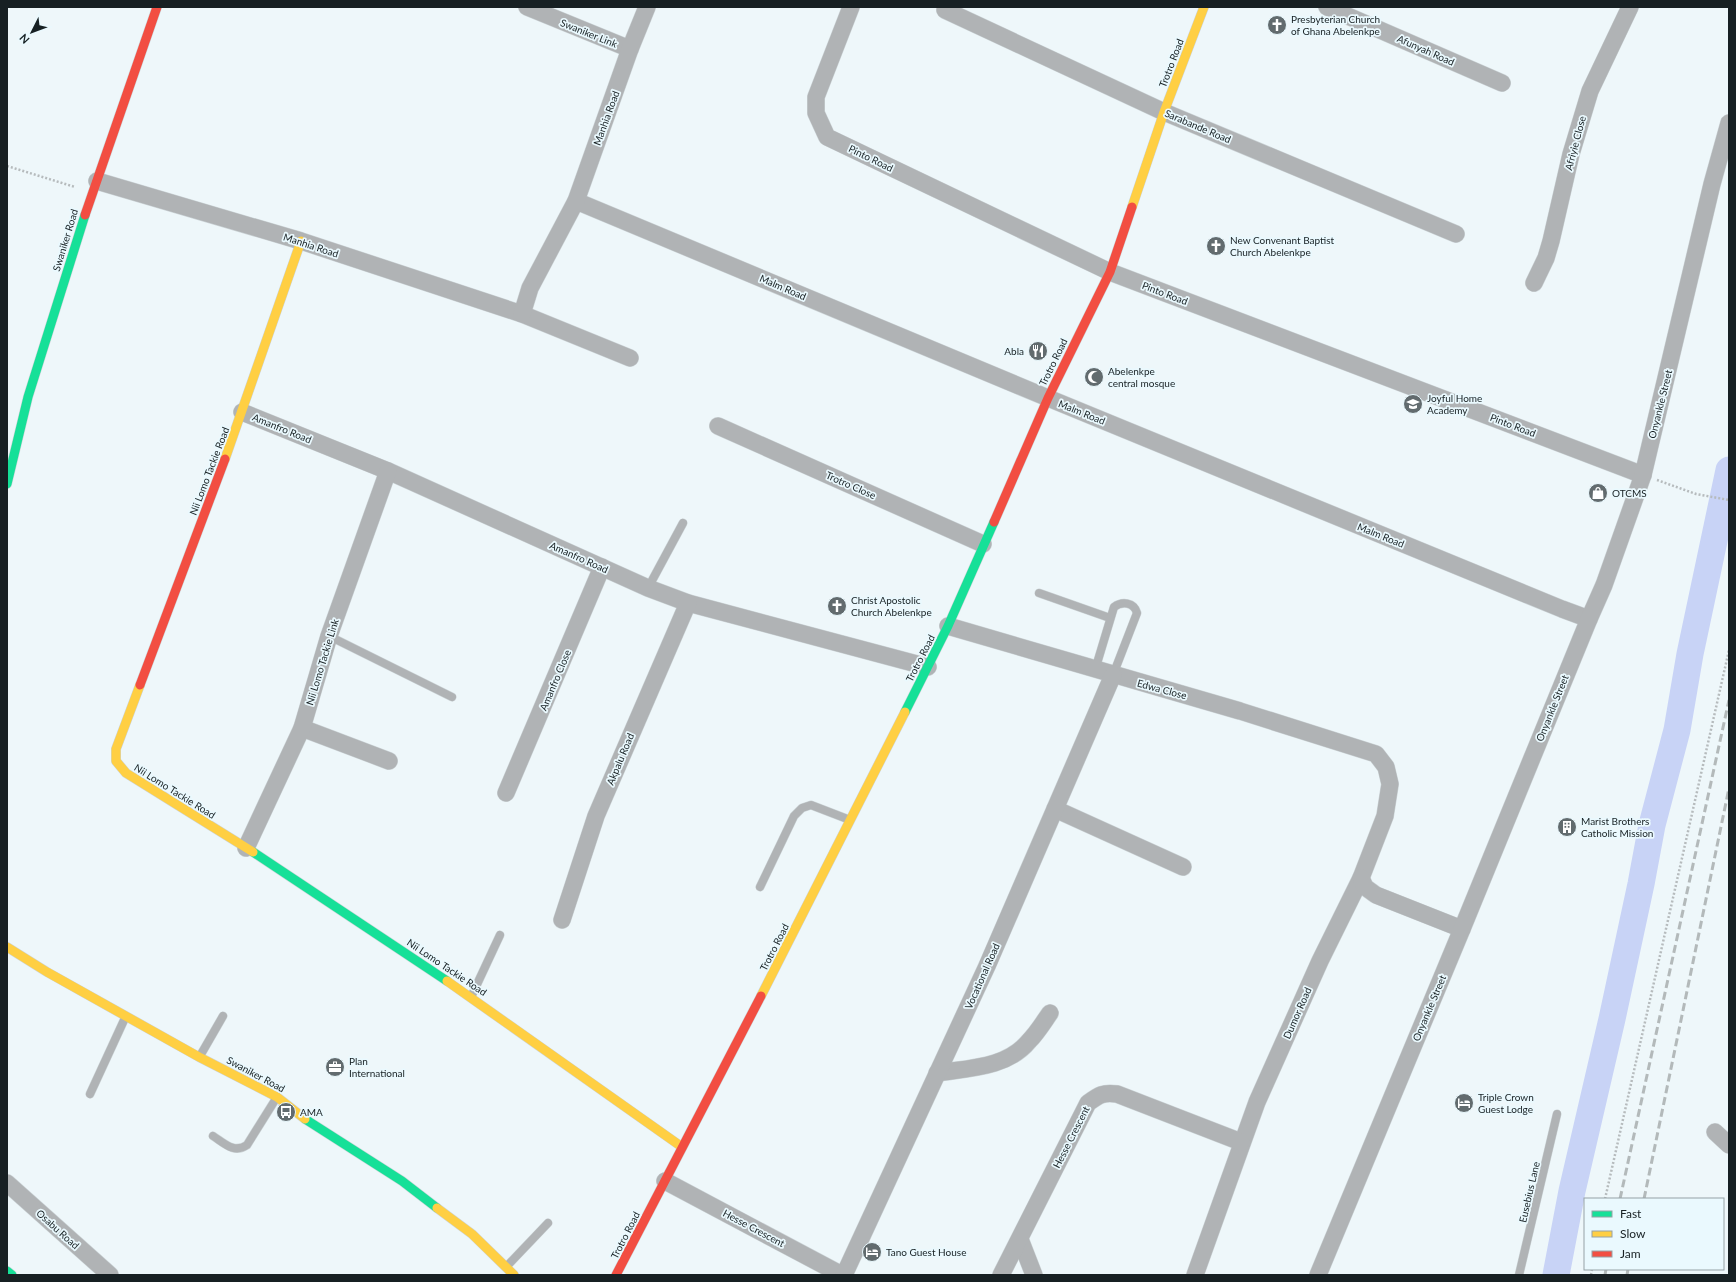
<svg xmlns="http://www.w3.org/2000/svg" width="1736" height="1282" font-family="Lato,sans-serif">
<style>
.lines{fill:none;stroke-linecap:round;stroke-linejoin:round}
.river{stroke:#c8d3f6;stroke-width:27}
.lane-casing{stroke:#ccd4d7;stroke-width:9}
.street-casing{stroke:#ccd4d7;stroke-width:18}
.fast-casing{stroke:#ccd4d7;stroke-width:10}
.slow-casing{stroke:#ccd4d7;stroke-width:10}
.jam-casing{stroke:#ccd4d7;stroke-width:10}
.path{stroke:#b6bbbd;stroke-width:2.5;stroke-dasharray:2 2;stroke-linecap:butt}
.lane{stroke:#b0b3b5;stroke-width:8}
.street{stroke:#b0b3b5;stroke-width:17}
.fast{stroke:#16e098;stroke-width:9}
.slow{stroke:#ffcf43;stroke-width:9}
.jam{stroke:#f24e42;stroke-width:9}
.rail{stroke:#b3b9ba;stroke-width:3;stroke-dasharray:8 4;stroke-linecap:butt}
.labels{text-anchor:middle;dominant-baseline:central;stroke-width:3.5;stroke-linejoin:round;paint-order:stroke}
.poi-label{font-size:10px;fill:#172023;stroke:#eaf9fe;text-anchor:start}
.street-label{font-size:10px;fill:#172023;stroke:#eaf9fe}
</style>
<rect width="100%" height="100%" fill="#eef7fa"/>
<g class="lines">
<polyline class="river" points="1556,1275 1572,1191 1612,1019 1641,884 1652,825 1677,730 1690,654 1729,470"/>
<defs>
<g id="lane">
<polyline points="648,588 683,523"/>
<polyline points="1039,593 1110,618"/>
<polyline points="329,636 452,697"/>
<path d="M1095,670l19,-63c8,-6 20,-5 23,6l-24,62"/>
<polyline points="760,887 794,816 802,808 811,805 850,820"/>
<polyline points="472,995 500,935"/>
<polyline points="200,1056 223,1016"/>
<polyline points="90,1094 125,1018"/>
<path d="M213,1136c11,7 21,18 34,9l30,-48"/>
<polyline points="507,1266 548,1223"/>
<polyline points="1519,1275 1557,1114"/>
</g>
<g id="street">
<polyline points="527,7 630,49"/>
<polyline points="851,7 816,97 816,113 827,137 1110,272 1643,475"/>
<polyline points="1327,7 1502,83"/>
<polyline points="945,10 1164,112 1456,234"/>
<polyline points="97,181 301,241 522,314 630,358"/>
<polyline points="576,201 1048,398 1562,609 1589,619"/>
<polyline points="1534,283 1546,258 1551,241 1571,154 1590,91 1630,7"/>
<polyline points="522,314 530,288 576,201 630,49 647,7"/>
<polyline points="242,412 388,471 648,588 688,603 928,667"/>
<polyline points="718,426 983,544"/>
<polyline points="948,626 1240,711 1376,754 1386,767 1390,784 1385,816 1361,878 1320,961 1257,1102 1195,1275"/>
<polyline points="302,728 389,761"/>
<polyline points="506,793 602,567"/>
<polyline points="1055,809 1183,867"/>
<polyline points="246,848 302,728 329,636 388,471"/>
<polyline points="1361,878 1365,887 1376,895 1462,929"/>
<polyline points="562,920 596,816 688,603"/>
<path d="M937,1073c32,-5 70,-5 92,-32 8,-8 14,-18 21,-28"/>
<polyline points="1715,1132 1729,1145"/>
<polyline points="665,1181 842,1275"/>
<polyline points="7,1183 110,1275"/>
<polyline points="1020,1239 1034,1275"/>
<polyline points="844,1275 987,966 1113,675"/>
<path d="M1001,1275l87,-172c11,-8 15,-11 29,-9l124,48"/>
<polyline points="1318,1275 1462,929 1589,619 1604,585 1643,475 1712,184 1729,123"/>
</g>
<g id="fast">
<polyline points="7,484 28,397 85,215"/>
<polyline points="905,712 948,626 994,522"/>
<polyline points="253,852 447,981"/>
<polyline points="305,1119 402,1181 437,1208"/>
<polyline points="7,1271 12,1275"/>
</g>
<g id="slow">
<polyline points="1132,207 1164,112 1204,7"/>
<polyline points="225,459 301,241"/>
<polyline points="140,685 116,749 116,761 126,773 253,852"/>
<polyline points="7,947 47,972 199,1057 277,1097 305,1119"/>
<polyline points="447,981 682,1147"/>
<polyline points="761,996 905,712"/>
<polyline points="437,1208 472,1234 514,1275"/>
</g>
<g id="jam">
<polyline points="85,215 157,7"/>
<polyline points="994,522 1048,398 1110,272 1132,207"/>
<polyline points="140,685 225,459"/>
<polyline points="616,1275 761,996"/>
</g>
</defs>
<use href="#lane" class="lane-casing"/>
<use href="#street" class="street-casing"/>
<use href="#fast" class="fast-casing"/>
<use href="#slow" class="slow-casing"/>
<use href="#jam" class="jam-casing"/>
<g class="path">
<polyline points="7,166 75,187"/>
<polyline points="1657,480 1696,494 1729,500"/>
<polyline points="1605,1199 1729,650"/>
<polyline points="1591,1275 1592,1269"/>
</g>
<use href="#lane" class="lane"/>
<use href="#street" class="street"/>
<use href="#fast" class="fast"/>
<use href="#slow" class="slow"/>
<use href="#jam" class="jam"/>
<g class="rail">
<polyline points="1620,1199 1729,700"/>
<polyline points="1644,1199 1729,788"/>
<polyline points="1605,1275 1606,1269"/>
<polyline points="1627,1275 1628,1269"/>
</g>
</g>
<defs>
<symbol id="church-disc" viewBox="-11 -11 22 22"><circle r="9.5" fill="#626b6e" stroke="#eaf9fe"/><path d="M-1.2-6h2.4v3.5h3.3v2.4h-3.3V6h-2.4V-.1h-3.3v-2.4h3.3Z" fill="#fff"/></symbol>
<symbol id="restaurant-disc" viewBox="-11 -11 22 22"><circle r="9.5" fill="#626b6e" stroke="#eaf9fe"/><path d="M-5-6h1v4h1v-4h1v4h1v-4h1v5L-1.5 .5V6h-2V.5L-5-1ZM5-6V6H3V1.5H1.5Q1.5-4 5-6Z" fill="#fff"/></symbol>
<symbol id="mosque-disc" viewBox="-11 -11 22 22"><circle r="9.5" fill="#626b6e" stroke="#eaf9fe"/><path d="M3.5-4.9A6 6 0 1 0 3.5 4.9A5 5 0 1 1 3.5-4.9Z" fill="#fff"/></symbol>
<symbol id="school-disc" viewBox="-11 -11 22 22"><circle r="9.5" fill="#626b6e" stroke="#eaf9fe"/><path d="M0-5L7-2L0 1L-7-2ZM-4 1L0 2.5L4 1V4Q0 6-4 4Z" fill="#fff"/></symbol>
<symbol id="shop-disc" viewBox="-11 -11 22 22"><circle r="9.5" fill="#626b6e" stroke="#eaf9fe"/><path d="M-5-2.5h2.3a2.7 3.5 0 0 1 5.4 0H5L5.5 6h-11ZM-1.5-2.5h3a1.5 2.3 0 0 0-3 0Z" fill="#fff"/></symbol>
<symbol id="building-disc" viewBox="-11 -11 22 22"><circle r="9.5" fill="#626b6e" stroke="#eaf9fe"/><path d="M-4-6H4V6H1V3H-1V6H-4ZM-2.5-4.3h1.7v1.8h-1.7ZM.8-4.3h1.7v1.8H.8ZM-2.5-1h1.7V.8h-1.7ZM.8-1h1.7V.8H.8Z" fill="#fff"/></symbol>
<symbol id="office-disc" viewBox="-11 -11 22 22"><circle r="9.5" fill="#626b6e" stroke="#eaf9fe"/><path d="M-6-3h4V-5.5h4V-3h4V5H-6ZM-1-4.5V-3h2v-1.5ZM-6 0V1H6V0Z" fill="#fff"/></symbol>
<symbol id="hotel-disc" viewBox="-11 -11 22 22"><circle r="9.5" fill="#626b6e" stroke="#eaf9fe"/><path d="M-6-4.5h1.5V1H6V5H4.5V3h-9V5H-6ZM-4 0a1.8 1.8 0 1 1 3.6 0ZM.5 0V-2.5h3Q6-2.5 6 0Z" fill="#fff"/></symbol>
<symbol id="bus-disc" viewBox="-11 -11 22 22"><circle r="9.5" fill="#626b6e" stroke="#eaf9fe"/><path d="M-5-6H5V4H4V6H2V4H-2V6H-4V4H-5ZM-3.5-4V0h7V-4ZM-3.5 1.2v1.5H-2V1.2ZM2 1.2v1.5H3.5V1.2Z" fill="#fff"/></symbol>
</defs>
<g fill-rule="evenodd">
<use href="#church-disc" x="1266" y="14" width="22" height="22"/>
<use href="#church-disc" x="1205" y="235" width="22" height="22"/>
<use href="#restaurant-disc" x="1027" y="340" width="22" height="22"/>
<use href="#mosque-disc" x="1083" y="366" width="22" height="22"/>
<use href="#school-disc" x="1402" y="393" width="22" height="22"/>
<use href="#shop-disc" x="1587" y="482" width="22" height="22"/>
<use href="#church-disc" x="826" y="595" width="22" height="22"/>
<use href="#building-disc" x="1556" y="816" width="22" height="22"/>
<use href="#office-disc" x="324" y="1056" width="22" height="22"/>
<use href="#hotel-disc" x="1453" y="1092" width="22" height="22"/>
<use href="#bus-disc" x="275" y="1101" width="22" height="22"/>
<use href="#hotel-disc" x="861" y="1241" width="22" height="22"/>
</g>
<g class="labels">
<g class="poi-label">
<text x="1291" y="19">Presbyterian Church<tspan x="1291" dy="12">of Ghana Abelenkpe</tspan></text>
<text x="1230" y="240">New Convenant Baptist<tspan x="1230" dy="12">Church Abelenkpe</tspan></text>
<text x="1024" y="351" text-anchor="end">Abla</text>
<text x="1108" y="371">Abelenkpe<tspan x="1108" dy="12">central mosque</tspan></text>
<text x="1427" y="398">Joyful Home<tspan x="1427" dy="12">Academy</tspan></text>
<text x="1612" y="493">OTCMS</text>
<text x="851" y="600">Christ Apostolic<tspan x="851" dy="12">Church Abelenkpe</tspan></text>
<text x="1581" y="821">Marist Brothers<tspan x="1581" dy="12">Catholic Mission</tspan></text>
<text x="349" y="1061">Plan<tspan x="349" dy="12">International</tspan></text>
<text x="1478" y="1097">Triple Crown<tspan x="1478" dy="12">Guest Lodge</tspan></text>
<text x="300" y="1112">AMA</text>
<text x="886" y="1252">Tano Guest House</text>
</g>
<g class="street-label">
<text transform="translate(589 33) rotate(22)">Swaniker Link</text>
<text transform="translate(1426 50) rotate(24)">Afunyah Road</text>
<text transform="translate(1171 63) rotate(-69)">Trotro Road</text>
<text transform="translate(606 118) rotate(-70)">Manhia Road</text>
<text transform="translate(1198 126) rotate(23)">Sarabande Road</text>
<text transform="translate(1575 143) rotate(-75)">Afriyie Close</text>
<text transform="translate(871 158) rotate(26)">Pinto Road</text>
<text transform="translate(65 240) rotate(-73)">Swaniker Road</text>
<text transform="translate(311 245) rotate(18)">Manhia Road</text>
<text transform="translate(783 287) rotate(23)">Malm Road</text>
<text transform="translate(1165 293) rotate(21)">Pinto Road</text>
<text transform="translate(1053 362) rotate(-64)">Trotro Road</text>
<text transform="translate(1660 404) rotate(-76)">Onyankle Street</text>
<text transform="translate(1082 412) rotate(22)">Malm Road</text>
<text transform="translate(1513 425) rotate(21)">Pinto Road</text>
<text transform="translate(282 428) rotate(22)">Amanfro Road</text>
<text transform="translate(209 471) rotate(-69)">Nii Lomo Tackie Road</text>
<text transform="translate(851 485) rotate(24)">Trotro Close</text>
<text transform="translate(1381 535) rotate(22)">Malm Road</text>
<text transform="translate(579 557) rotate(24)">Amanfro Road</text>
<text transform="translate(920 658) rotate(-63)">Trotro Road</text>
<text transform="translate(322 662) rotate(-73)">Nii Lomo Tackie Link</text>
<text transform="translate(555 680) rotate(-67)">Amanfro Close</text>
<text transform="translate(1162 689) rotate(15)">Edwa Close</text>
<text transform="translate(1552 708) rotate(-68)">Onyankle Street</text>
<text transform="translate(620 759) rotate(-67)">Akpalu Road</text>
<text transform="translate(175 791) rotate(32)">Nii Lomo Tackie Road</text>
<text transform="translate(774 947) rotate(-63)">Trotro Road</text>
<text transform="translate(447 967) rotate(34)">Nii Lomo Tackie Road</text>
<text transform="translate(982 976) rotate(-66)">Vocational Road</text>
<text transform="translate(1429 1008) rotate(-67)">Onyankle Street</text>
<text transform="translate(1297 1013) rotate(-66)">Dumor Road</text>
<text transform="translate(256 1074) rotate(28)">Swaniker Road</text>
<text transform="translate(1071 1137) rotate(-63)">Hesse Crescent</text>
<text transform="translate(1529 1192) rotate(-77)">Eusebius Lane</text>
<text transform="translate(754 1228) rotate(28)">Hesse Crescent</text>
<text transform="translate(58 1229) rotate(42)">Osabu Road</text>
<text transform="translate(625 1235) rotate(-63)">Trotro Road</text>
</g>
</g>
<rect width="1736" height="1282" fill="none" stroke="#172023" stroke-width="16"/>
<rect x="1584" y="1198" width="140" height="72" fill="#eaf9fe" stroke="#96a2a6"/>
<rect x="1592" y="1211" width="20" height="6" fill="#16e098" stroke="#96a2a6"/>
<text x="1620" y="1218" font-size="12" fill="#172023">Fast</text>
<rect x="1592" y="1231" width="20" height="6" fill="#ffcf43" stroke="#96a2a6"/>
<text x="1620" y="1238" font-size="12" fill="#172023">Slow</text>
<rect x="1592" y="1251" width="20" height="6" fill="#f24e42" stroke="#96a2a6"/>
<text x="1620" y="1258" font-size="12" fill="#172023">Jam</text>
<g transform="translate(32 32) rotate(228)" stroke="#eaf9fe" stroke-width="3" paint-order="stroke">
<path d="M0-3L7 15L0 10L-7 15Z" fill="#172023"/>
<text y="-6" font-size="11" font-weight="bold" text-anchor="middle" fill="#172023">N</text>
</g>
</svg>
